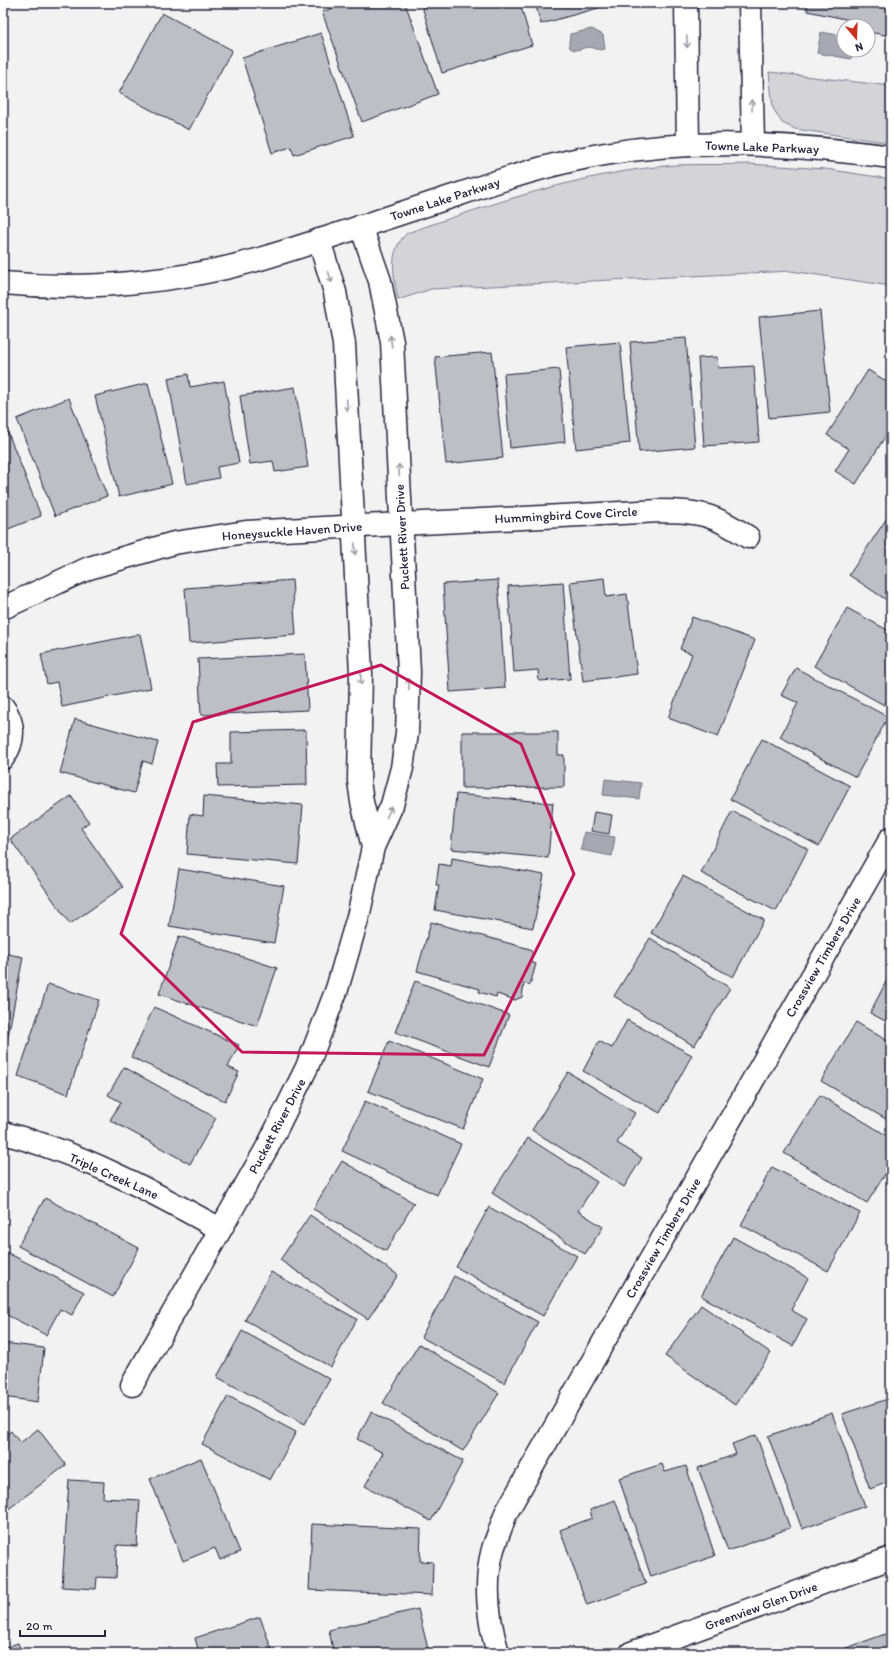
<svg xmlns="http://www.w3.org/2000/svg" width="894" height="1656" font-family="Itim,sans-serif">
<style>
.green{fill:#d3d3d8;stroke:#7a7a8a}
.water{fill:#a8a8b2;stroke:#727282}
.building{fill:#bebec6;stroke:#22223b}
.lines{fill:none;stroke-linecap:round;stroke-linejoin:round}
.minor-casing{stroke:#22223b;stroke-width:25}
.tertiary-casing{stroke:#22223b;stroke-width:25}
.minor{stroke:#fff;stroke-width:22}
.tertiary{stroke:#fff;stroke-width:22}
.oneway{stroke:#9c9ca7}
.marked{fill:none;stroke:#c2185b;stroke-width:3;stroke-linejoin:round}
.labels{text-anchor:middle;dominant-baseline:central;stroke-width:3.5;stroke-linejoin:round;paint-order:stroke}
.street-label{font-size:13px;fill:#22223b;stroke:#fff}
</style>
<rect width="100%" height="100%" fill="#f2f2f3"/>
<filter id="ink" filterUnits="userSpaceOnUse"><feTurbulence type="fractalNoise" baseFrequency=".025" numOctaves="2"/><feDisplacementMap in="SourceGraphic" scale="8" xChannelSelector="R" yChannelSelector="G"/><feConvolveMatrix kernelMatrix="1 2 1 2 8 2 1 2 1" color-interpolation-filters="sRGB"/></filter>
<g filter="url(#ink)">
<g class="green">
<polygon points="769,72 891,86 891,143 795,129 782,123 773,108"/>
<path d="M749,164l76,5 66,10v107l-100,-15 -360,18 -33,11c-4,-24 -11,-48 9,-67 87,-30 177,-61 269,-68 24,-1 49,0 73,-1z"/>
</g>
<g class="water">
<path d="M592,29l11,6 2,14c-7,2 -9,-1 -16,-2 -7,0 -11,6 -19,1l-1,-5 1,-9z"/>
<polygon points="821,32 844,36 844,50 853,50 851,59 817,53"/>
<polygon points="605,779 641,783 639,799 603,795"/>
<polygon points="584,832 615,837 612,856 581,850"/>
</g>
<g class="building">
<polygon points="347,3 405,3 438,94 362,122 322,12"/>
<polygon points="431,3 520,3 532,45 442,73 422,6"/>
<polygon points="535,3 616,3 541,24"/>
<polygon points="808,3 891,3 891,36 868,32 868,26 849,26 850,20 807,11"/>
<polygon points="162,13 232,50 189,130 119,93"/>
<polygon points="321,33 354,136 294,155 291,147 272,153 242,58"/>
<polygon points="820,311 830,412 769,418 759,317"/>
<polygon points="686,338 695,447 639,452 630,342"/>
<polygon points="620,342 630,443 576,449 566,347"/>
<polygon points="492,352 503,458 446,464 435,357"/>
<polygon points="717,357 718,368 754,366 759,442 704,446 698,358"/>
<polygon points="559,369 565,442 510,448 504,374"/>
<polygon points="868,370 891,384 891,427 856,484 835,471 849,449 827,435"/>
<polygon points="188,374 190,387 224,381 239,463 217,467 219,478 187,484 168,378"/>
<polygon points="148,383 172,484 119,497 95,396"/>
<polygon points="295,387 308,467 275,472 273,461 250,464 240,396"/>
<polygon points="69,398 107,496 55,516 17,419"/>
<polygon points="3,420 41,516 3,531"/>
<polygon points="887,518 891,521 891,603 849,575"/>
<polygon points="604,578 606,597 627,594 637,674 583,681 570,582"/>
<polygon points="292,580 296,635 189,643 185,588"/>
<polygon points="498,580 505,688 450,692 443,584"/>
<polygon points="563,582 570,679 539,681 538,670 514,672 508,586"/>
<polygon points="847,608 891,632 891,693 884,705 814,666"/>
<polygon points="692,617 755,640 718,737 668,718 692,654 680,649"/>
<polygon points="140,634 151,688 62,707 57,682 47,684 41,654"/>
<polygon points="305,654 308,710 201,715 198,659"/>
<polygon points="796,668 888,717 856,777 780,737 798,703 781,695"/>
<polygon points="75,719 158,742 152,764 143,761 134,793 60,773"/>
<polygon points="306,730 307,785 218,787 217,764 231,764 231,732"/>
<polygon points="462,732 558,732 558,755 564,755 564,787 462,788"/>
<polygon points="762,739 850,786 819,846 730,799"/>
<polygon points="456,794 553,803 548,858 451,849"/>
<polygon points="71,796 89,822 81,828 123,887 70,924 10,839"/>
<polygon points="204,796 303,805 298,864 187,854 190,814 203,816"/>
<polygon points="732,811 808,849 776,911 701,873"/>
<polygon points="594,812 612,815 609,834 591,831"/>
<polygon points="452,858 544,875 533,928 435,910 439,885 436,885 439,864 451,866"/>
<polygon points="179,869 284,886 274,943 169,926"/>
<polygon points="683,876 764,920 733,977 651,933"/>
<polygon points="431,922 530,949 533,954 530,962 536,964 530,985 524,983 522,997 515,1000 497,994 496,997 479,992 480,989 417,971"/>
<polygon points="179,936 277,968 257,1026 159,994"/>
<polygon points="650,938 730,988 694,1046 614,996"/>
<polygon points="3,953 23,957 6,1047 3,1046"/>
<polygon points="891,972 891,1024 870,1013"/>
<polygon points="415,981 509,1015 489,1067 395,1032"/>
<polygon points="48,984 99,1000 68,1094 18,1076"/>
<polygon points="154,1007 239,1045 228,1067 239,1072 225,1101 131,1057"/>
<polygon points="627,1020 692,1055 660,1113 583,1071 599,1041 612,1048"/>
<polygon points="856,1022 891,1043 891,1122 821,1081"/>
<polygon points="389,1041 483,1079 463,1129 368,1091"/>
<polygon points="124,1067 216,1118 190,1164 110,1120 121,1102 108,1095"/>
<polygon points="568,1072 635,1113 617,1143 642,1158 624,1187 532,1130"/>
<polygon points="820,1095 891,1138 891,1165 867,1203 784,1153"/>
<polygon points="365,1101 461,1144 437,1195 342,1151"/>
<polygon points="528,1138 597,1182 578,1211 603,1227 585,1254 492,1193"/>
<polygon points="342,1161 414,1203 386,1251 313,1209"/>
<polygon points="772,1167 860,1213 828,1271 741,1225"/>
<polygon points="45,1198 139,1248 113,1297 18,1246"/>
<polygon points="489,1207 577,1256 543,1316 456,1267"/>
<polygon points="310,1215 398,1275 368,1319 280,1260"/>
<polygon points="733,1237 808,1278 791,1310 807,1319 793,1346 701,1296"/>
<polygon points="4,1251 84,1292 72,1315 60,1309 46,1335 3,1313"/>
<polygon points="271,1272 357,1319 331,1367 245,1320"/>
<polygon points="454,1276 538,1322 504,1383 421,1337"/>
<polygon points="701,1305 771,1353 735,1405 665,1356"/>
<polygon points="242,1331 330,1379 305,1424 217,1377"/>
<polygon points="3,1343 44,1348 38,1402 3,1397"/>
<polygon points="419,1344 499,1393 463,1451 383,1403"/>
<polygon points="228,1396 296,1432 270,1480 202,1444"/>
<polygon points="891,1398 891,1481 870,1489 842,1414"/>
<polygon points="371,1412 463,1461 431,1521 365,1486 383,1453 357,1439"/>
<polygon points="832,1413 865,1506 802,1529 768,1436"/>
<polygon points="38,1429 66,1465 6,1511 3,1507 3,1437 11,1431 20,1443"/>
<polygon points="756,1435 790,1528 728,1551 698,1468 736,1454 732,1444"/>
<polygon points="201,1458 240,1552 220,1560 215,1548 183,1561 150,1479"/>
<polygon points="662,1464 665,1472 686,1466 715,1556 651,1577 619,1478"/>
<polygon points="69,1480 104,1482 103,1498 140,1500 137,1546 117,1545 116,1578 97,1577 96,1589 62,1587"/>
<polygon points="615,1500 646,1584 587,1605 560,1530 592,1518 590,1510"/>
<polygon points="312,1524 421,1529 420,1561 433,1562 432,1595 309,1590"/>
<polygon points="418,1609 429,1653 322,1653 333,1650 329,1630"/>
<polygon points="260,1617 273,1653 199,1653 195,1638"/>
<polygon points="891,1632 891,1653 839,1653 838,1651"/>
<polygon points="18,1643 22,1653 3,1653 3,1648"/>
</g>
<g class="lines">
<defs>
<g id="minor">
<polyline points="686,3 688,145"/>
<polyline points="750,3 753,144"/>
<polyline points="319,240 335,292 344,344 361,673 359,781 362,802 373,847"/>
<path d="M3,608l86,-40 85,-25 72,-11 414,-21c41,0 54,4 88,26"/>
<path d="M3,707c12,16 12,35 0,51"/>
<path d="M3,1133c77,19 148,58 217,96"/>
<polyline points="132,1385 268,1146 307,1067 337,989 359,913 373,847 392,805 402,768 407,733 409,672 392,342 380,281 361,226"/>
<path d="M498,1653c-10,-33 -14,-71 -5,-104 4,-12 9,-24 13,-36l385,-675"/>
<polyline points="631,1653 891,1558"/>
</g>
<path id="tertiary" d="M3,283c83,8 177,-1 257,-24 67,-20 134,-44 200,-65 47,-16 96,-32 145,-40 95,-16 191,-10 286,3"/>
</defs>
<use href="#minor" class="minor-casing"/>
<use href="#tertiary" class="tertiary-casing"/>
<use href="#minor" class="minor"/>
<use href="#tertiary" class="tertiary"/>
</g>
<defs><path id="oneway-shaft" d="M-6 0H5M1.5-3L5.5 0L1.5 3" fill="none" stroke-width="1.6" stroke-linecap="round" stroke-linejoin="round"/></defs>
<g class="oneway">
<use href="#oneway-shaft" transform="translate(687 42) rotate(89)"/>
<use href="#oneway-shaft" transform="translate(752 105) rotate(-91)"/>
<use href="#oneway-shaft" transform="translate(330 277) rotate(73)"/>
<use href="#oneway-shaft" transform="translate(391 341) rotate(-98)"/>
<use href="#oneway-shaft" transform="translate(347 405) rotate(87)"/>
<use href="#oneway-shaft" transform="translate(399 470) rotate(-93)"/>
<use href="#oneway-shaft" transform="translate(355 549) rotate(87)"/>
<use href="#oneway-shaft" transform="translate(361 679) rotate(90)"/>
<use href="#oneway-shaft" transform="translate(409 684) rotate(-88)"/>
<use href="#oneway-shaft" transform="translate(389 812) rotate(-65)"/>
</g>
</g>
<path class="marked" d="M381,665l140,79 53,130 -90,181 -242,-3 -121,-118 72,-212z"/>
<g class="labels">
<g class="street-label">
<text transform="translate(762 147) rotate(2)">Towne Lake Parkway</text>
<text transform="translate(445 199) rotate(-18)">Towne Lake Parkway</text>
<text transform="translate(566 515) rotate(-3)">Hummingbird Cove Circle</text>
<text transform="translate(292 531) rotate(-4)">Honeysuckle Haven Drive</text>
<text transform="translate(402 537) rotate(-93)">Puckett River Drive</text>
<text transform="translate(823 957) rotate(-60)">Crossview Timbers Drive</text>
<text transform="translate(277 1126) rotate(-62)">Puckett River Drive</text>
<text transform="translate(114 1176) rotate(24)">Triple Creek Lane</text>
<text transform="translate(663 1238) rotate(-60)">Crossview Timbers Drive</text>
<text transform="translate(761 1606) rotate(-20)">Greenview Glen Drive</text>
</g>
</g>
<rect width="894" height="1656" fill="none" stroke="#fff" stroke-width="16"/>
<rect x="8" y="8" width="878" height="1640" fill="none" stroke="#22223b" stroke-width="1.5" filter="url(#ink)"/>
<g transform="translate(856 38) rotate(161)"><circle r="19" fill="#ffffff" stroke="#a7a7b1"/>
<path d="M0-3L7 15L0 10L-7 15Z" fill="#c8321e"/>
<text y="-6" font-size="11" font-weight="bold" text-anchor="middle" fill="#22223b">N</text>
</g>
<path d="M20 1630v6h85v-6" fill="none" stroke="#22223b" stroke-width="2"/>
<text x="26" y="1630" font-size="12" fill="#22223b" stroke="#ffffff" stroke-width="3" paint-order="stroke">20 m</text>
</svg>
